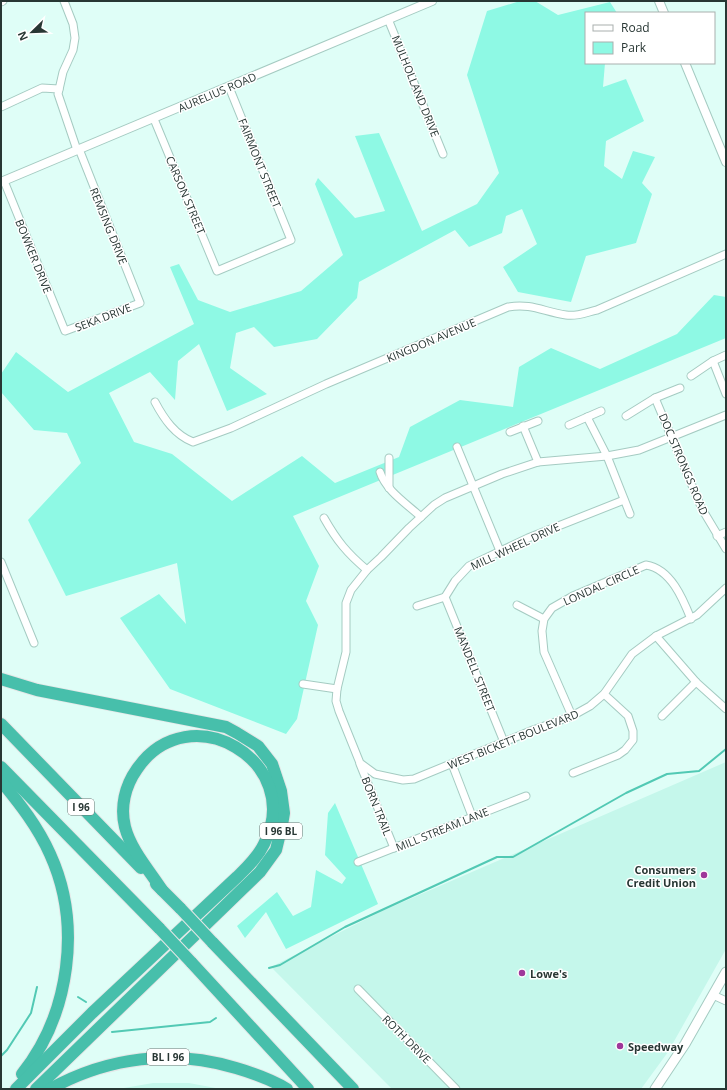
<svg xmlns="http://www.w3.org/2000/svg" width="727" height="1090" font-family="'Open Sans',sans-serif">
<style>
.built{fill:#c5f7eb}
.green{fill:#8ef9e4}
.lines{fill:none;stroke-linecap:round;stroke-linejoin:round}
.stream{stroke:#52c9b4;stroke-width:2}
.minor-casing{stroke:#a5cbc2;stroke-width:9}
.tertiary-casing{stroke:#a5cbc2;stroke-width:10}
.secondary-casing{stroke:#a5cbc2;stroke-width:11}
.motorway-casing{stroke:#e5e7e7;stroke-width:14}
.minor{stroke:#fff;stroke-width:7}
.tertiary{stroke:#fff;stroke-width:8}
.secondary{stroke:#fff;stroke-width:9}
.motorway{stroke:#47bfab;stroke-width:12}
.motorway-bridge-casing{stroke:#e5e7e7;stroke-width:14;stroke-linecap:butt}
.motorway-bridge{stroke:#47bfab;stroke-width:12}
.poi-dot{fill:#9f379a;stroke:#fff;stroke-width:1.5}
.labels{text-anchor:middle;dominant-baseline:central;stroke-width:3;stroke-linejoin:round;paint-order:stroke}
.shield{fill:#fff;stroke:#687371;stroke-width:1}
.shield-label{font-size:10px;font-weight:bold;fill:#283734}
.street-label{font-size:11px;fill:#283734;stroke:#fff}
.poi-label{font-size:11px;font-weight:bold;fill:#283734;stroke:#fff;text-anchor:start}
</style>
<rect width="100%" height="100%" fill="#dffef7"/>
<g class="built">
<polygon points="726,762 726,949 668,1052 641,1089 392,1089 271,967 382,911"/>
<polygon points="153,1083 189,1083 221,1089 118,1089"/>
</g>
<g class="green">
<polygon points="520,1 535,1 558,15 610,2 617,13 586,13 586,63 605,63 603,87 626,79 644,121 606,141 604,166 622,179 633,151 655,157 642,183 652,194 636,243 586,256 571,302 518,292 503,267 537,244 522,209 506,216 502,233 469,247 455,230 359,282 357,298 317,339 274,347 254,327 236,333 230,368 267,394 227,411 199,344 178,361 175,400 150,372 109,393 134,442 172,454 232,501 302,456 335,483 399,457 410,427 460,400 513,407 519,367 551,348 600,369 677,334 714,295 726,297 726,338 293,516 319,566 306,601 318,625 297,719 286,734 170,689 120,618 159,594 186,624 177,563 66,596 28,520 81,463 67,433 34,430 1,392 1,374 16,352 68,392 194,324 170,267 179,264 198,300 230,312 301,291 343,255 315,184 318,178 355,218 385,211 355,136 379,133 422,231 477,204 499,173 467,75 487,11"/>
<polygon points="335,803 378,904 286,949 266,912 245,938 237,926 277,892 293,916 311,907 316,870 342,884 346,878 325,855 328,813"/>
</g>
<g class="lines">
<g class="stream">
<polyline points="269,968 280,965 345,927 497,857 513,857 626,793 667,774 699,771 726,749"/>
<polyline points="78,997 86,1002"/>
<polyline points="112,1032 210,1022 216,1018"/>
<polyline points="1,1056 7,1050 31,1013 37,987"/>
</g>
<defs>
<g id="minor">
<polyline points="64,1 73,24 75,38 73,50 63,72 58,94 77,150"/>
<polyline points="1,2 3,1"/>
<polyline points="388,19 443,154"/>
<polyline points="1,107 42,88 59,89"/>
<polyline points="154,119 217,271 291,240 229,87"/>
<polyline points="4,181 65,331 140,303 79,149"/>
<polyline points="713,361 726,394"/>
<polyline points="691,376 713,361 726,355"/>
<polyline points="655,398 702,509 726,549"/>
<path d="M155,402c9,17 20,33 38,40l38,-14 95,-44 182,-77c24,-4 36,5 58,8 11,2 21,-3 31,-5l129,-56"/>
<polyline points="726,415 639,450 607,456 538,462 502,474 445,498 434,505 409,528 381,557 367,570 351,590 346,603 346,652 337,689 336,701 339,711 360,763 375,774 403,780 414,779 533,730 572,716 590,706 604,694 632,654 656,636 697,615 726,588"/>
<polyline points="626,416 655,398 680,388"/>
<polyline points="587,417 607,456 630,514"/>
<polyline points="569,425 601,411"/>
<polyline points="523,426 538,462"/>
<polyline points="510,432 538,421"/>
<polyline points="457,447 500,551"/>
<path d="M380,472c6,19 27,32 41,45"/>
<polyline points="389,488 389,458"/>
<path d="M324,518c13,23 23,35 43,52"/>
<polyline points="717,536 726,532"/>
<polyline points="1,562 34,643"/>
<polyline points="445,597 504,742"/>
<polyline points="517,605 544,619"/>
<polyline points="417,606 445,597 455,581 469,566 528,538 624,500"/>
<polyline points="656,636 696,682 726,709"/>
<polyline points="303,684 337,689"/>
<path d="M572,716l-28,-64 -2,-21 2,-12 8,-11 21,-12 73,-31c25,4 37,34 45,54"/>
<polyline points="662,716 696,682"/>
<polyline points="360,764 394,848"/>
<polyline points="452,764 472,816"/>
<polyline points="573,773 618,755 625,750 633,740 633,731 628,716 604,694"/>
<polyline points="358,862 526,796"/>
<polyline points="358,989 456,1089"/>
<polyline points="713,995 726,1001"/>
</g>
<g id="tertiary">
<polyline points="659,1 664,13"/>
<polyline points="685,63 726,162"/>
<polyline points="1,182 432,1"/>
</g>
<polyline id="secondary" points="655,1089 685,1044 726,972"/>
<g id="motorway">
<polyline points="1,679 37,690 226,727 237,733 258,746 272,764 281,791 284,813 282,825 276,850 260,872 36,1089"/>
<polyline points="1,724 141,868"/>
<polyline points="1,767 160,929"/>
<path d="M1,781c19,23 37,46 49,73 32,70 20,160 -28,220"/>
<polyline points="156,884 181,909"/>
<polyline points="212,942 353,1089"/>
<polyline points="191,962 308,1089"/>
<path d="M16,1089l76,-76 145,-136c10,-10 21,-20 27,-33 42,-82 -75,-151 -127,-75 -12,17 -17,38 -12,58 6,23 24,43 37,63"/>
<path d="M50,1089c58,-32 122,-40 186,-21 17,5 35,11 51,21"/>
</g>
</defs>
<use href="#minor" class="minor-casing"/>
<use href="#tertiary" class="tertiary-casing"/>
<use href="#secondary" class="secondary-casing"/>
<use href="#motorway" class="motorway-casing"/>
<use href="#minor" class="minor"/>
<use href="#tertiary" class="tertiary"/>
<use href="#secondary" class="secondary"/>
<use href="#motorway" class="motorway"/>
<defs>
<g id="motorway-bridge">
<polyline points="181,909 212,942"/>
<polyline points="160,929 191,962"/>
</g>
</defs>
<use href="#motorway-bridge" class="motorway-bridge-casing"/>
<use href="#motorway-bridge" class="motorway-bridge"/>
</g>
<g class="poi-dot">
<circle cx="704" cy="875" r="4"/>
<circle cx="522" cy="973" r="4"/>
<circle cx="620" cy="1046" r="4"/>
</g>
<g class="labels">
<g class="shield">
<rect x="68" y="799" width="26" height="16" rx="3"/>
<rect x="260" y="823" width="42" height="16" rx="3"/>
<rect x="147" y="1049" width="42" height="16" rx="3"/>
</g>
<g class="shield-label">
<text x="81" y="807">I 96</text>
<text x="281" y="831">I 96 BL</text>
<text x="168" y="1057">BL I 96</text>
</g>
<g class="street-label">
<text transform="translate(416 86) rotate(68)">MULHOLLAND DRIVE</text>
<text transform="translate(217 92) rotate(-23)">AURELIUS ROAD</text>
<text transform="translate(260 163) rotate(68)">FAIRMONT STREET</text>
<text transform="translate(186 195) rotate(67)">CARSON STREET</text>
<text transform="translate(109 226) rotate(68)">REMSING DRIVE</text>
<text transform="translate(34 256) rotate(68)">BOWKER DRIVE</text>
<text transform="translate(103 317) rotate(-21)">SEKA DRIVE</text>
<text transform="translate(431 340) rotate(-23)">KINGDON AVENUE</text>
<text transform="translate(684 464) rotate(67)">DOC STRONGS ROAD</text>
<text transform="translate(515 546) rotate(-25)">MILL WHEEL DRIVE</text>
<text transform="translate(601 585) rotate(-24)">LONDAL CIRCLE</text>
<text transform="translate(475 669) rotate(68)">MANDELL STREET</text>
<text transform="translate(513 739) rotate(-22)">WEST BICKETT BOULEVARD</text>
<text transform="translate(377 806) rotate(68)">BORN TRAIL</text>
<text transform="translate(442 829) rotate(-22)">MILL STREAM LANE</text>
<text transform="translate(407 1039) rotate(45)">ROTH DRIVE</text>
</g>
<g class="poi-label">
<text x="696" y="869" text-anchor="end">Consumers<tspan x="696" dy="13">Credit Union</tspan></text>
<text x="530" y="973">Lowe's</text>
<text x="628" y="1046">Speedway</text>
</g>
</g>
<rect width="727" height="1090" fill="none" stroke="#283734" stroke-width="4"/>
<rect x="585" y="12" width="130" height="52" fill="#ffffff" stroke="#a9afae"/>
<rect x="593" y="25" width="20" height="6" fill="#ffffff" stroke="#a9afae"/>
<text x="621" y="32" font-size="12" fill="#283734">Road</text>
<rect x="593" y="42" width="20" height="12" fill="#8ef9e4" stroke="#a9afae"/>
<text x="621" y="52" font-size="12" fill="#283734">Park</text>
<g transform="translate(32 32) rotate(247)" stroke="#ffffff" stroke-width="3" paint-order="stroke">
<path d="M0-3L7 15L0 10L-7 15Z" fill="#283734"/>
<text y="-6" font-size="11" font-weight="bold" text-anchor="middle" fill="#283734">N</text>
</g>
</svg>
